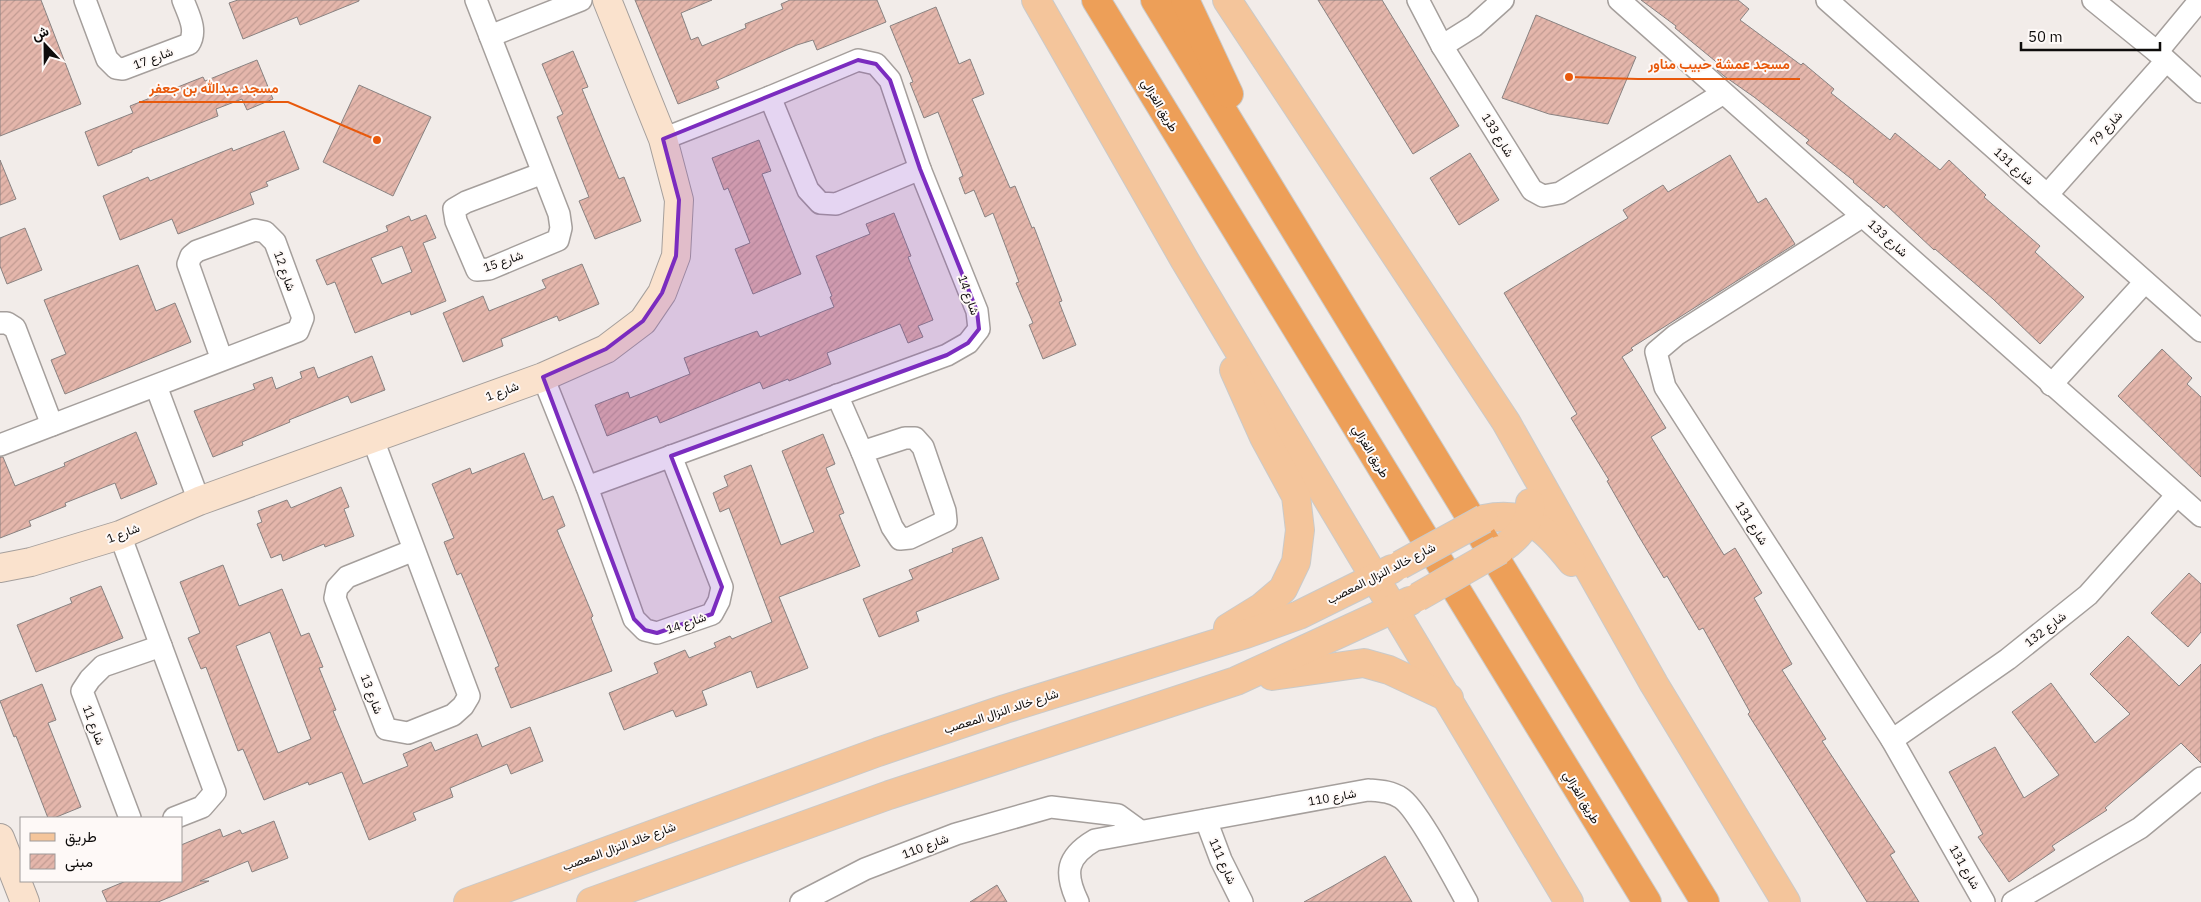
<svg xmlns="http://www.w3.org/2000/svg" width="2201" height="902" font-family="'IBM Plex Sans',Vazirmatn,sans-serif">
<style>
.building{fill:url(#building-hatch);stroke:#898281;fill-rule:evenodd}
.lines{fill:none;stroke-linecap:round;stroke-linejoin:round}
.street-casing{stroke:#a59f9c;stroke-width:24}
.secondary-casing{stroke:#a59f9c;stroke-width:30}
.primary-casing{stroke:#cacac9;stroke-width:30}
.highway-casing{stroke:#cacac9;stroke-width:30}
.street{stroke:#fff;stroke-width:21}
.secondary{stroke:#fae2cd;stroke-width:28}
.primary{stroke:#f4c59b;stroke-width:28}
.highway{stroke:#ed9f58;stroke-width:28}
.primary-bridge-casing{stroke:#cacac9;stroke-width:30;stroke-linecap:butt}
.primary-bridge{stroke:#f4c59b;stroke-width:28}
.marked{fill:#7b2cbf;fill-opacity:0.2;stroke:#7b2cbf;stroke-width:4;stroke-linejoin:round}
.labels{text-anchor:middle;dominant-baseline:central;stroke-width:4;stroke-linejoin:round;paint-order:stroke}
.street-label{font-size:12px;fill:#0e0c0b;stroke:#fef9f7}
.leader{fill:none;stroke:#e8590c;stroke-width:2}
.callout-dot{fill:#e8590c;stroke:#fef9f7;stroke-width:2}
.callout-label{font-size:14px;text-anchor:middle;font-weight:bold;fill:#e8590c;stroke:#fef9f7;stroke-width:4;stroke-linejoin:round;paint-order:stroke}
</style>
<defs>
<pattern id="building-hatch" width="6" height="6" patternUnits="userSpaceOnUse" patternTransform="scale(1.25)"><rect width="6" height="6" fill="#e4b6ab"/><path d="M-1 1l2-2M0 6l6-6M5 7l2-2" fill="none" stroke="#c29b92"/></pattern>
</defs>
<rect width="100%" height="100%" fill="#f2ece9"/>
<g class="building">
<polygon points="0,0 41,0 81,104 0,136"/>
<polygon points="238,0 359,0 359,1 300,25 297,17 243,39 229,3"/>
<polygon points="635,0 712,0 681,13 691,40 698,37 702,46 746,28 745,24 783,9 781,4 790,0 877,0 886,22 817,50 813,40 797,45 716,81 719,88 678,104"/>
<polygon points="1318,0 1382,0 1459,126 1413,154"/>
<polygon points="1641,0 1738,0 1749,9 1740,20 1801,65 1803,63 1834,89 1831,93 1890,140 1895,133 1940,170 1949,160 1986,195 1984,197 2040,246 2035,252 2084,297 2040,344 1993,299 1935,249 1934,250 1886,205 1884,208 1853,182 1854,181 1806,143 1809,140 1754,97 1724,76 1717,70 1720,65 1675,28 1676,26"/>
<polygon points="936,7 959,64 970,59 984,94 972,99 1010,188 1015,186 1032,228 1034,227 1062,301 1059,302 1076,345 1043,359 1029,325 1033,323 1016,283 1019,282 993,213 985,217 974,190 965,194 959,178 963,176 938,112 924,118 910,83 913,82 890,26"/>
<polygon points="1536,15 1636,57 1608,124 1549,114 1502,98"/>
<polygon points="573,51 588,87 582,89 619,179 624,177 641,221 595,239 579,201 589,197 557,117 563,114 542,64"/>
<polygon points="257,60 273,99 247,110 242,99 216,109 218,116 132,150 132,152 98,166 85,132 133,113 130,106 203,77 205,81"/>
<polygon points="359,85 431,117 393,196 323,162"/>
<polygon points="284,131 299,169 266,182 268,186 250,193 254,204 178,234 172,219 120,240 103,196 148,177 150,181 232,148 233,151"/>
<polygon points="759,140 771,171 762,174 801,274 753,294 735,249 750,243 728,188 724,190 712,158"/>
<polygon points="1470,153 1499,200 1459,225 1430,178"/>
<polygon points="1730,155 1758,203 1766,198 1795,244 1631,348 1633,350 1622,357 1666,428 1651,437 1724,555 1735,548 1762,593 1754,598 1792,664 1782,670 1826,739 1822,741 1895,852 1890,855 1919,902 1867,902 1748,714 1750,712 1703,628 1699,630 1667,576 1664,578 1638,535 1607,481 1609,480 1571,418 1577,414 1504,293 1628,218 1623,210 1663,185 1668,192"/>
<polygon points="0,160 16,199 0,205"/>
<polygon points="894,213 911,256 908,257 933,320 918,326 923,337 908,343 900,324 827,353 831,364 789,381 788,379 763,389 760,382 660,423 657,416 607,436 595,405 628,392 630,398 690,374 684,358 757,331 760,337 834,307 830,297 832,296 816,256 870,234 866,224"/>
<path d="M426,215l10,23 -13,5 23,58 -35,14 -1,-4 -55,22 -20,-51 -8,3 -11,-25 72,-29 -2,-5 23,-10 2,5zM402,246l10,26 -30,12 -11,-26z"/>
<polygon points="25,228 42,270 7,284 0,266 0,238"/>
<polygon points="582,264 599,304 559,321 557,316 501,339 503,346 463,362 443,313 483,296 489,311 546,288 542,280"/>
<polygon points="138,265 156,311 175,303 191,342 65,394 51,360 66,354 44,300"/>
<polygon points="2162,349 2192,378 2187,384 2201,397 2201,477 2118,396"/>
<polygon points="372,356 385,390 351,403 348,396 289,420 290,422 242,442 243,445 213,457 194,411 255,389 253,384 272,377 276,389 302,378 300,372 314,367 318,378"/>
<polygon points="136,432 157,484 121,499 115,483 65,503 66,506 29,521 31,526 0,538 0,457 3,457 15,486 65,466 64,463"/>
<polygon points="823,434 835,464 826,468 844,513 839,515 860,566 779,597 808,668 757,688 751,671 702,691 707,705 676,717 673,710 624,730 609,693 658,673 654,663 685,650 689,658 716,647 714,643 730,636 732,639 772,622 729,508 720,512 713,493 728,486 724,476 751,465 781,545 814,532 782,451"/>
<polygon points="524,453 543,500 553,496 565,526 557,530 593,616 591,618 612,671 511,708 495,668 499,666 461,573 457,575 444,542 454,538 432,484 470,468 472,474"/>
<polygon points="341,487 349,507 344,509 354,536 325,547 324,544 283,561 281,554 271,558 257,524 262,522 258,511 287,500 291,508"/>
<polygon points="982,537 999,579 916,612 919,621 879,637 863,599 913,579 909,570 953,552 952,549"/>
<path d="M223,565l16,41 43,-17 19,47 8,-3 14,34 -4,1 17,42 -3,1 30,73 45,-18 -5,-12 28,-12 4,9 42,-17 5,13 48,-20 13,34 -32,13 -4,-10 -57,24 3,9 -40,16 3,7 -47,20 -27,-68 -33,13 -1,-3 -44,18 -21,-51 -5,2 -32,-84 -5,2 -13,-31 12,-5 -20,-51zM270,632l41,107 -33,14 -42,-107z"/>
<polygon points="2189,573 2201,584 2201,632 2188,647 2151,613"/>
<polygon points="101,586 123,638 36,672 17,625 72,603 70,598"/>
<polygon points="2128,636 2179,686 2201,664 2201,763 2181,743 2105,808 2107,810 2052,846 2055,850 2009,882 1978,837 1983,834 1949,772 1995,747 2024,798 2059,775 2012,712 2051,683 2095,743 2130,714 2090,674"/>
<polygon points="42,684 56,720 48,723 81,807 54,818 48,818 16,736 14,737 0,701"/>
<polygon points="274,821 288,858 252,872 248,861 200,881 209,881 158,902 107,902 102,891 126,881 181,881 181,845 220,829 223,837 240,830 242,834"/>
<polygon points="1385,856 1412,902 1304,902 1333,886"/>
<polygon points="997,885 1007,902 970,902"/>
</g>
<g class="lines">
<defs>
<g id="street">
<path d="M85,0l22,59 9,9 7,1 66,-25c9,-14 -1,-30 -6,-44"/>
<polyline points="476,0 559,214 561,228 558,240 489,269 477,270 456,221 454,209 466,202 543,173"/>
<polyline points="1418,0 1442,46 1532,190 1543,196 1560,193 1722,94"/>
<polyline points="1619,0 2201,516"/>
<polyline points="1827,0 2201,331"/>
<polyline points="2093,0 2157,52 2201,92"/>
<polyline points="490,36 581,0"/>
<polyline points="1442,46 1474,26 1503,0"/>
<polyline points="2157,52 2200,0"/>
<polyline points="770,97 808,190 820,203 836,204 920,169"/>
<polyline points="2047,195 2166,61"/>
<polyline points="1863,216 1676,335 1656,352 1665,387 1892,740 1984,902"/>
<polyline points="0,323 7,323 15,328 52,425"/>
<polyline points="543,377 587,487 634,619 645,630 657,633 712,614 719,601 722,587 671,456"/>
<polyline points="2051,385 2145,282"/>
<polyline points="156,386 199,501"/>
<polyline points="837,395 862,452"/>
<polyline points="372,437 469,696 463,706 453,715 408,733 386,729 335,598 337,588 347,577 414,550"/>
<polygon points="905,438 915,438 923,447 945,511 946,521 910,538 900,539 892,527 862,452"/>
<polyline points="0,445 298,331 303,318 275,242 265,232 255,230 197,251 191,256 188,264 222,360"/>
<polyline points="587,487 947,355 968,343 979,329 977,311 920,169 890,80 876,64 858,60 770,97 663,139"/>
<polyline points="120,535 215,792 202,807 174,818"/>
<polyline points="1892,740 2008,659 2088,595 2177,495"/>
<polyline points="130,818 82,691 90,679 103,666 161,646"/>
<polyline points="1206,820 1221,860 1242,902"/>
<polyline points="801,902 865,869 956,834 1051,807 1118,815 1140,831"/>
<path d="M1078,902c-14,-29 -12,-45 17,-62l273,-50c12,1 22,1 33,8 17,11 54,83 66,104"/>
<polyline points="2013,902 2140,828 2201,778"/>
</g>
<g id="secondary">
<polyline points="0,568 31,562 120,535 199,501 543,377 606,349 643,321 662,293 676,256 679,200 663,139 607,0"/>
<polyline points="0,838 25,902"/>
</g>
<g id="primary">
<polyline points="1036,0 1184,259 1569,902"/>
<polyline points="1227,0 1506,422 1654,684 1786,902"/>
<path d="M1484,519c44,-9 62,10 88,43"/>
<path d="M1500,550c16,-11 32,-26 30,-47"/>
<polyline points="1228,628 1262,607 1283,589 1296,562 1300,530 1296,496 1264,437 1234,370"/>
<polyline points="1272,676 1364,663 1389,670 1449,698"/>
<polyline points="468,902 878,752 1005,709 1246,634 1299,615 1392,569"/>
<polyline points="591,902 889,795 1236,681 1410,601"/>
</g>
<g id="highway">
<polyline points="1096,0 1647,902"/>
<polyline points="1155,0 1705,902"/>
<polyline points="1185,0 1229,94"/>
</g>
</defs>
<use href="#street" class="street-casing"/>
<use href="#secondary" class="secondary-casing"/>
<use href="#primary" class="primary-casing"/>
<use href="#highway" class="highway-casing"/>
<use href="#street" class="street"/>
<use href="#secondary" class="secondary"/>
<use href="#primary" class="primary"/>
<use href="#highway" class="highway"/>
<defs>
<g id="primary-bridge">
<polyline points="1400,565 1484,519"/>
<polyline points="1418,597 1500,550"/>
</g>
</defs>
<use href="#primary-bridge" class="primary-bridge-casing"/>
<use href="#primary-bridge" class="primary-bridge"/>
</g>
<path class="marked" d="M858,60l18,4 14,16 30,89 57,142 2,18 -11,14 -21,12 -276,101 51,131 -10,27 -55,19 -12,-3 -11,-11 -91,-242 63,-28 37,-28 19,-28 14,-37 3,-56 -16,-61z"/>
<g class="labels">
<g class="street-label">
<text transform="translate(153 58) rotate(-21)">شارع 17</text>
<text transform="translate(1160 105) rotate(59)">طريق الغزالي</text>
<text transform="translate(2106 128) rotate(-48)">شارع 79</text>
<text transform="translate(1498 135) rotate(58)">شارع 133</text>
<text transform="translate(2014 166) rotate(42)">شارع 131</text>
<text transform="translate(1888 238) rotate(42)">شارع 133</text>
<text transform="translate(503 261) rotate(-19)">شارع 15</text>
<text transform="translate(285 271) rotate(70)">شارع 12</text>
<text transform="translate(969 295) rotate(71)">شارع 14</text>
<text transform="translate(502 391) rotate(-20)">شارع 1</text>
<text transform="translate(1371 451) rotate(59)">طريق الغزالي</text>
<text transform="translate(1752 523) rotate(57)">شارع 131</text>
<text transform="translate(123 533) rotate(-21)">شارع 1</text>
<text transform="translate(1381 573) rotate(-27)">شارع خالد النزال المعصب</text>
<text transform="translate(686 623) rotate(-19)">شارع 14</text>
<text transform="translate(2045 629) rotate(-38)">شارع 132</text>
<text transform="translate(372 694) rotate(69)">شارع 13</text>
<text transform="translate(1001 711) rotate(-18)">شارع خالد النزال المعصب</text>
<text transform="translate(94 725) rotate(69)">شارع 11</text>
<text transform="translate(1332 797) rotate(-10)">شارع 110</text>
<text transform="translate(1582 797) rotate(59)">طريق الغزالي</text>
<text transform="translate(619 846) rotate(-20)">شارع خالد النزال المعصب</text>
<text transform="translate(925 846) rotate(-21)">شارع 110</text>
<text transform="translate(1223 861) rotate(66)">شارع 111</text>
<text transform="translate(1965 867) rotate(60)">شارع 131</text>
</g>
</g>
<path class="leader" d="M1569 77L1638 79H1800M377 140L288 102H139"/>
<g class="callout-dot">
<circle cx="1569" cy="77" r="5"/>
<circle cx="377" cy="140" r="5"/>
</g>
<g class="callout-label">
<text x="1719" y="69">مسجد عمشة حبيب مناور</text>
<text x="214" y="93">مسجد عبدالله بن جعفر</text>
</g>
<rect x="20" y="817" width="162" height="65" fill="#fef9f7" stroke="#9e9a99"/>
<rect x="30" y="833" width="25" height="8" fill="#f4c59b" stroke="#9e9a99"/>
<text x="65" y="842" font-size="15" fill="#0e0c0b">طريق</text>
<rect x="30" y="854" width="25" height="15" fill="url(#building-hatch)" stroke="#9e9a99"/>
<text x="65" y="867" font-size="15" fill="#0e0c0b">مبنى</text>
<g transform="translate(45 45) rotate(338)" stroke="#fef9f7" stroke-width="4" paint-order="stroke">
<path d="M0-4L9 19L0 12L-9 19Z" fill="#0e0c0b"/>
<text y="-8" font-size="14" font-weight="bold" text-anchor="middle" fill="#0e0c0b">ش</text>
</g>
<path d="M2021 42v8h139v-8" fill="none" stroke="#0e0c0b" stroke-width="2.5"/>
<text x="2028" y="42" font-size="15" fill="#0e0c0b" stroke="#fef9f7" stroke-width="4" paint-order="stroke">50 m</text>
</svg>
